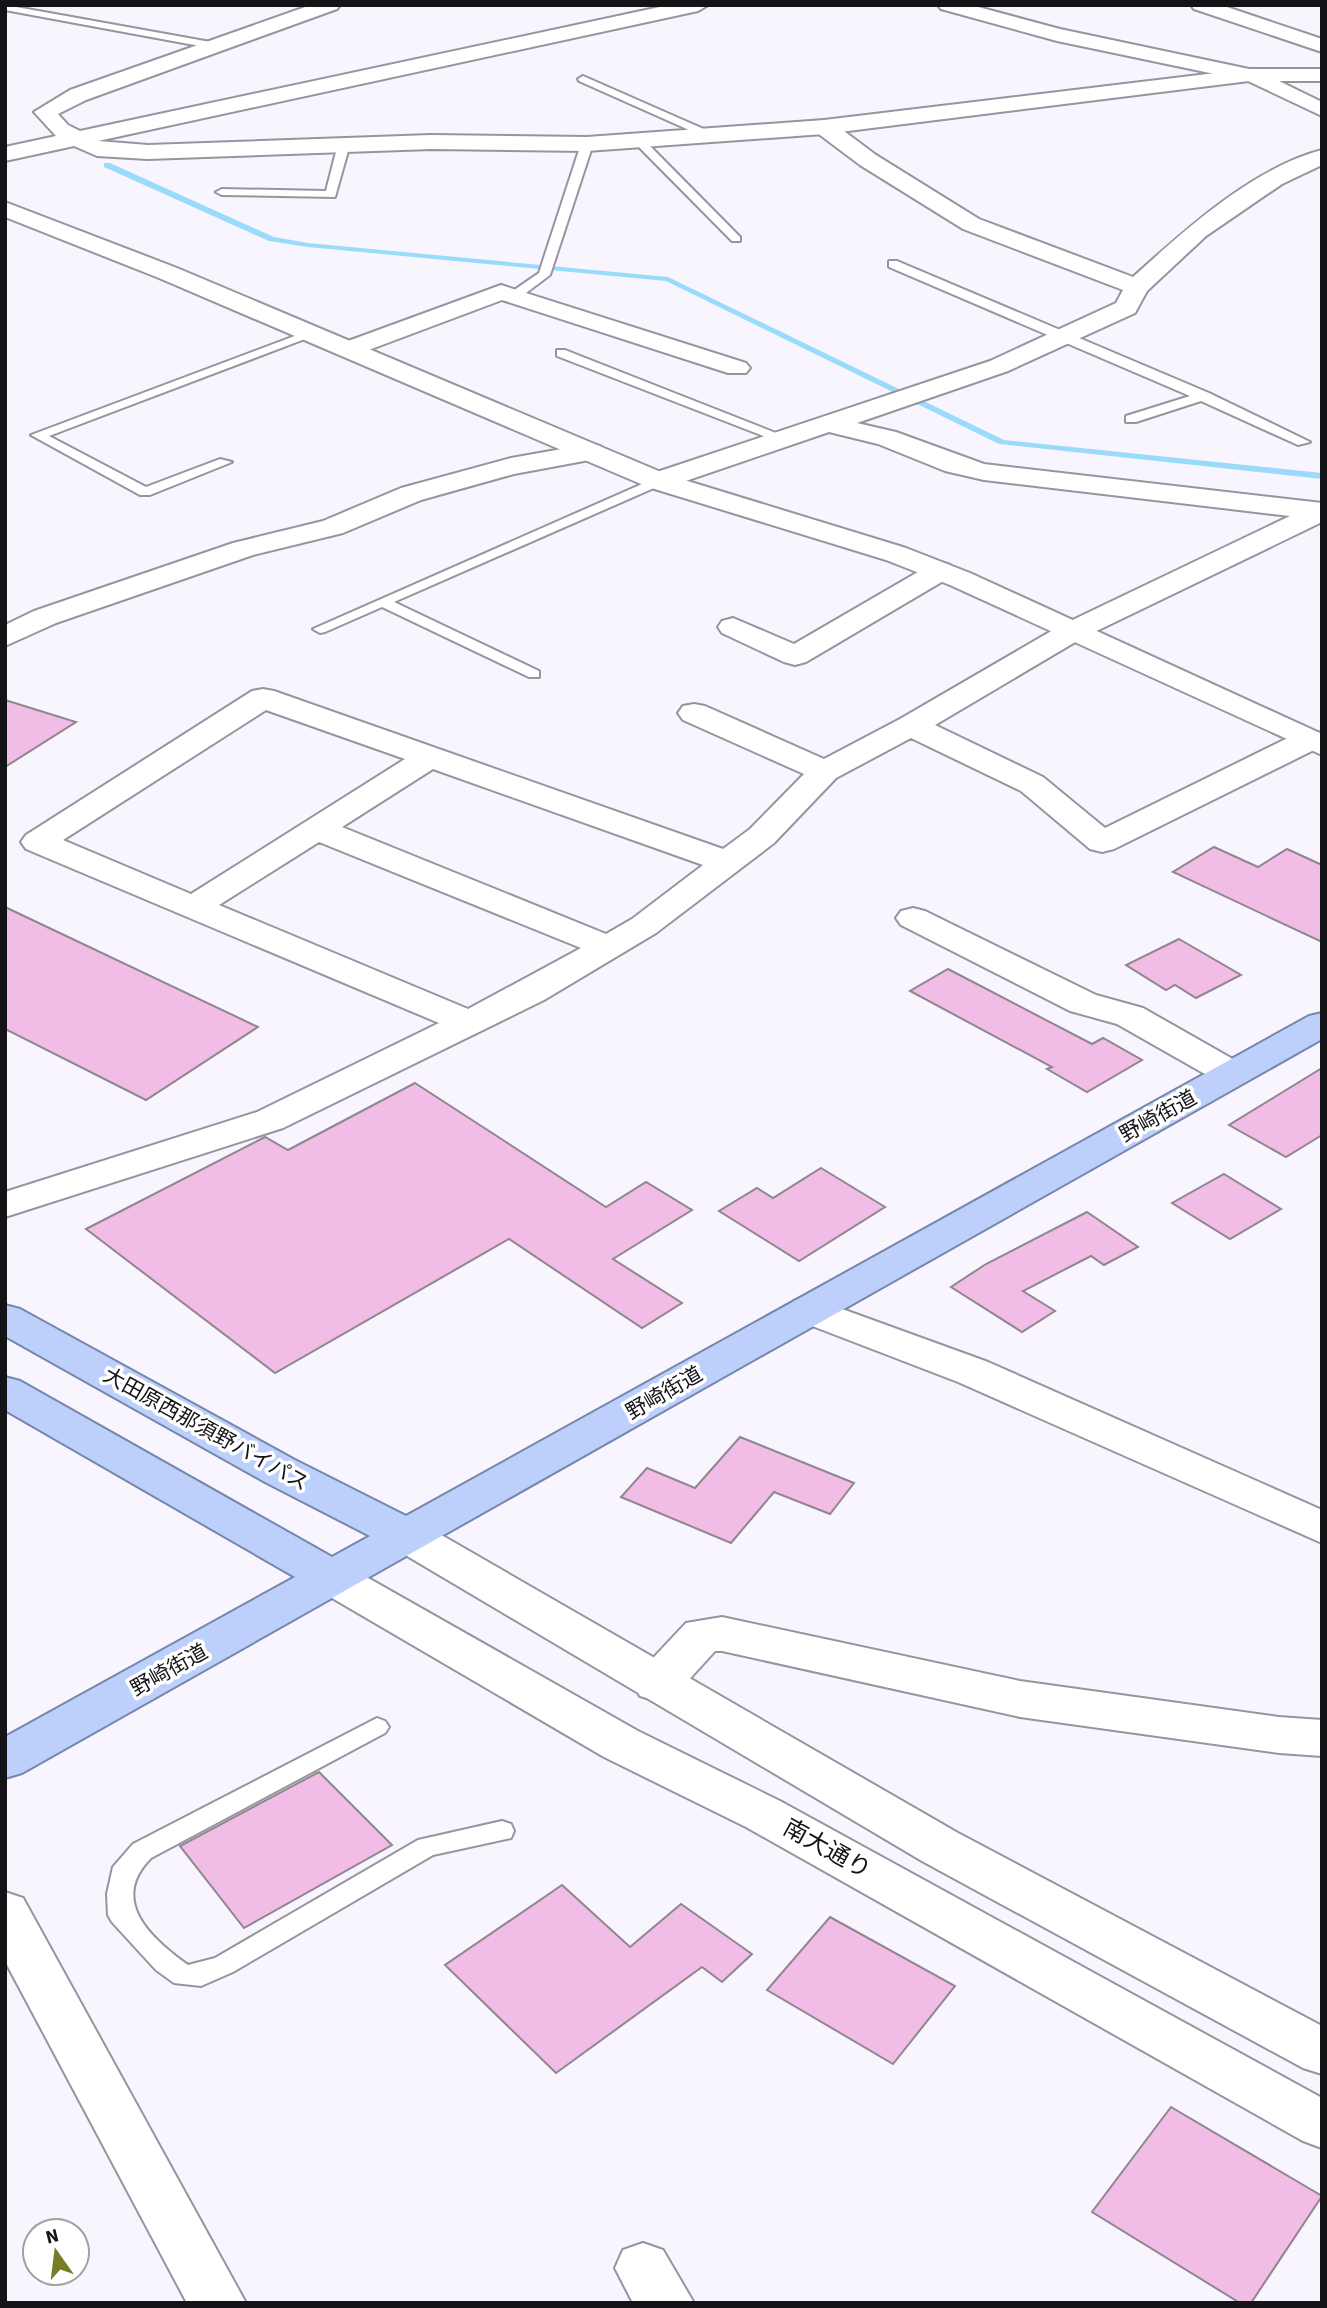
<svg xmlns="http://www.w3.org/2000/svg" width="1327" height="2308" font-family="'Source Sans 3','Noto Sans JP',sans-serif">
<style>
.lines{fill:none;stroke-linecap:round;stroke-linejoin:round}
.stream{fill:#9adbfb;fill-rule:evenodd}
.building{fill:#f1bde6;stroke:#90868e;stroke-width:2}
.service-casing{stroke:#98949f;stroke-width:4}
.minor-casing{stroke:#98949f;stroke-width:4}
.tertiary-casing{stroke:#98949f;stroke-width:4}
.trunk-casing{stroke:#7687ab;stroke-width:4}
.service{fill:#fff;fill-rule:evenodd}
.minor{fill:#fff;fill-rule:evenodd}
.tertiary{fill:#fff;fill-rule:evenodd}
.trunk{fill:#bcd0fb;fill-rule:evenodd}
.labels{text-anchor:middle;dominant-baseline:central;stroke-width:7;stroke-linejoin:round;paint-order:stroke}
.street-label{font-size:21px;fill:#141317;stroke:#fff}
.near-street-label{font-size:24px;fill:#141317;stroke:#fff}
</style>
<rect width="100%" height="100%" fill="#f8f5ff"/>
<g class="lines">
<polygon class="stream" points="104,163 110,163 274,237 308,243 668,277 1004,440 1322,473 1322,479 999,444 666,281 308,247 269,241 104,167"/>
</g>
<g class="building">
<polygon points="5,700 76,722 5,767"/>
<polygon points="1214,847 1258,867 1287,849 1322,865 1322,942 1173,872"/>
<polygon points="5,907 258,1027 146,1100 5,1029"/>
<polygon points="1179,939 1241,975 1196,998 1175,985 1166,990 1126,965"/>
<polygon points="948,969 1092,1044 1103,1038 1142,1060 1087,1092 1047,1069 1052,1067 910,991"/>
<polygon points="1322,1068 1322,1135 1286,1157 1229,1125"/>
<polygon points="415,1083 606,1207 646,1182 692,1210 613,1259 682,1303 642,1328 509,1239 275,1373 86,1229 265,1137 288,1150"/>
<polygon points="821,1168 885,1207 799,1261 719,1211 757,1188 773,1198"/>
<polygon points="1224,1174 1281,1209 1230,1239 1172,1203"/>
<polygon points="1087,1212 1138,1247 1104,1265 1091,1256 1023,1291 1055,1311 1022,1332 951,1287 986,1264"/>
<polygon points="740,1437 854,1483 830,1514 774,1492 731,1543 621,1497 647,1468 695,1488"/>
<polygon points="319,1772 392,1845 244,1928 180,1846"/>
<polygon points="562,1885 630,1947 681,1904 752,1954 722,1982 702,1967 556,2073 445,1965"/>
<polygon points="830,1917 955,1986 893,2064 767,1990"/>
<polygon points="1171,2107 1322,2196 1251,2303 1240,2303 1092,2212"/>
</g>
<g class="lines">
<defs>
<g id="service">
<polygon points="5,5 216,43 221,46 216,49 5,10"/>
<polygon points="583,76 715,134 716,136 707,138 579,81 578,79"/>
<polygon points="635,139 643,139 740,237 740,241 732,241 635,143"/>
<polygon points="344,141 350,144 335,197 222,195 216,192 222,189 326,191 338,144"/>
<polygon points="587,141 593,144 550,275 518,299 510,299 510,293 539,273 581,144"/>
<polygon points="889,261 897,261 1209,393 1310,442 1298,445 1201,401 1136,422 1126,422 1126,416 1190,396 889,267"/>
<polygon points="308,331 318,334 49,436 146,487 220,459 232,462 150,495 140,495 31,435"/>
<polygon points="557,350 565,350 791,439 779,442 557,356"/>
<polygon points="658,477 663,478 663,484 394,602 539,671 539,677 529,677 382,607 325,632 320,633 313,629"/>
<path d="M377,1718l8,3 4,6 -4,6 -234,125c-42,42 -1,80 37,107l27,-7 203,-118 84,-19 9,3 3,7 -3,7 -78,17 -200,117 -32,14 -27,-3 -18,-13 -44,-48 -4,-7 -1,-21 6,-27 20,-23z"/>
</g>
<g id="minor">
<polygon points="938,5 971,5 1060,29 1249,69 1322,69 1322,81 1279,81 1322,102 1322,116 1248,81 1057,41 941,9"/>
<polygon points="1191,5 1221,5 1322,39 1322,52 1194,9"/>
<path d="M824,120l8,2 44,33 103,64 154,58c52,-47 120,-109 189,-127v15l-40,19 -76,52 -59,55 -12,22 -127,58 -151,52 39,9 88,32 338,39v19l-240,116 -147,87 108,52 62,51 193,-95 11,-3 11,3v14l-206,102 -12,3 -12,-3 -69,-58 -110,-53 -75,40 -62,65 -118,90 -112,67 -261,128 -278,89v-25l252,-80 182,-89 -413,-174 -5,-7 5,-7 226,-144 11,-2 11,2 449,158 27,-20 54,-55 -121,-54 -5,-7 5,-7 11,-2 11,2 119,53 76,-40 160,-93 230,-110 -306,-36 -39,-9 -67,-27 -49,-12 -161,55h-20l-4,-6 4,-6 342,-114 126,-58 7,-13 -160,-61 -103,-64 -44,-33 -3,-5zM266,710l139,49 -214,135 -128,-54zM433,769l270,96 -71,54 -26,15 -264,-107zM319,842l262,106 -113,61 -249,-104z"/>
<polygon points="501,285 746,363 750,368 746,373 728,373 502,300 358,354 340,354 336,349 340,344"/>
<polygon points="590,444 600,446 604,452 600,458 514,474 421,500 343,533 253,555 56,623 5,646 5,625 34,611 233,543 323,521 401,488 511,458"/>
<polygon points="940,562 950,565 954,571 950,577 806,662 795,665 784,662 722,633 718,627 722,621 733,618 794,644 930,565"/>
<polygon points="913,908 925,911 1096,995 1143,1008 1245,1066 1251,1074 1245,1082 1232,1085 1219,1082 1117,1024 1070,1011 901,925 896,918 901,911"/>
<polygon points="809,1297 988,1362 1322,1510 1322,1543 958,1382 794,1319 788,1310 794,1301"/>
<polygon points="722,1617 1020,1681 1279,1717 1322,1720 1322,1756 1279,1753 1020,1717 722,1651 715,1651 674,1696 657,1701 640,1696 633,1684 640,1672 686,1623"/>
<polygon points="5,1892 23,1898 246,2303 187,2303 5,1961"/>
<polygon points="643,2243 663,2250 694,2303 633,2303 615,2268 623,2250"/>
</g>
<g id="tertiary">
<polygon points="311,5 340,5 337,9 86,100 58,114 68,125 80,131 669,5 708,5 698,11 98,141 148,145 431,135 587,137 824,120 1249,69 1259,75 1249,81 824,134 587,151 431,149 148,159 97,156 74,146 5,161 5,147 56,136 34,112 70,90"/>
<polygon points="5,202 177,268 668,475 906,548 970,573 1322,734 1322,755 950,585 886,560 648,487 159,278 5,217"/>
<polygon points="408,1520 424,1525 958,1833 1322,2026 1322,2074 1303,2068 922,1861 392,1547 386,1536 392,1525"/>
<polygon points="331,1561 347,1566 638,1731 780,1801 1322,2098 1322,2148 1303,2141 746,1827 604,1757 315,1588 308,1577 315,1566"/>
</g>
<polygon id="trunk" points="1322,1013 1322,1039 22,1773 5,1778 5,1737 295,1577 5,1410 5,1377 20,1381 332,1557 370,1536 265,1482 5,1336 5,1305 20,1309 295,1460 406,1516 1309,1016"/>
</defs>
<use href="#service" class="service-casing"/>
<use href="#minor" class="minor-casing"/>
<use href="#tertiary" class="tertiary-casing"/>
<use href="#trunk" class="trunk-casing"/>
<use href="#service" class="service"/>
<use href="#minor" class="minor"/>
<use href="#tertiary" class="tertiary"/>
<use href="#trunk" class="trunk"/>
</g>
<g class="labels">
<g class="street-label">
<text transform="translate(1158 1116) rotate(-29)">野崎街道</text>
<text transform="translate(664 1393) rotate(-30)">野崎街道</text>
<text transform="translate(206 1429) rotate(29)">大田原西那須野バイパス</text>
<text transform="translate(169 1670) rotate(-29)">野崎街道</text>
</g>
<g class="near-street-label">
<text transform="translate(827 1849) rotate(29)">南大通り</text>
</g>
</g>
<rect width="1327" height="2308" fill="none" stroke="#141317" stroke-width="14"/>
<g transform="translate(56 2252) rotate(346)"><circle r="33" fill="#ffffff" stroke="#a1a1a2" stroke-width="2"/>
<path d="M0-5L12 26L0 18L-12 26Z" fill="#787c25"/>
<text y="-10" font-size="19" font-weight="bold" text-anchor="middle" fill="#141317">N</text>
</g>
</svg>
